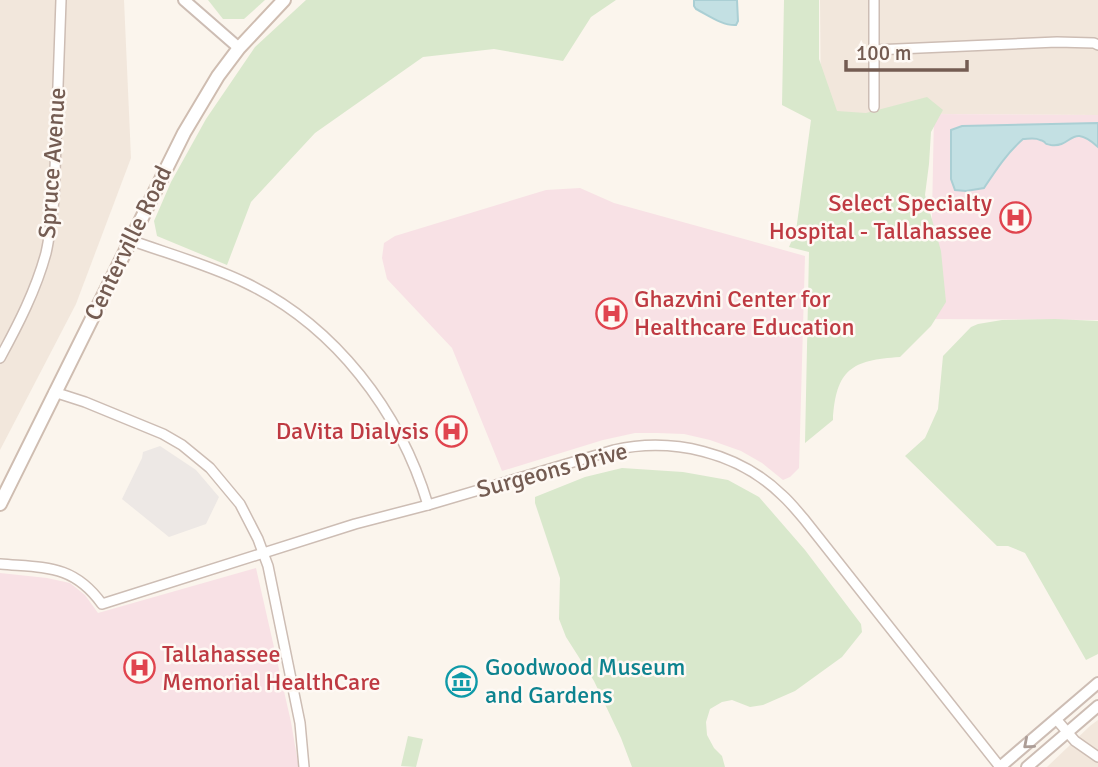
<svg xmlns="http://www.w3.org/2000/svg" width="1098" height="767" font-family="Signika,sans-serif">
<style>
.residential{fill:#f2e7dc}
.industrial{fill:#ede8e5}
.medical{fill:#f8e1e5}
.green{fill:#d9e8cc}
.water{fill:#c3e0e3;stroke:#aacfd4;stroke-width:2}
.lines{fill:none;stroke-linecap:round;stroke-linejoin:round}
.minor-casing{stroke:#cdbdb4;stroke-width:12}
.tertiary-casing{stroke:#cdbdb4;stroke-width:14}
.secondary-casing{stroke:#cfbdb1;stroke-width:16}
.minor{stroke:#fff;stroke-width:9}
.tertiary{stroke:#fff;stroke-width:10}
.secondary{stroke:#fff;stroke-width:12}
.oneway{stroke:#ac9d97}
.labels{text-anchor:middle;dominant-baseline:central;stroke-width:5;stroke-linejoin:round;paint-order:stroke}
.street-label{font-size:24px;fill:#745c52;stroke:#fef9f4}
.health-label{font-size:24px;fill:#be3a42;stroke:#fef9f4;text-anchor:end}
.culture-label{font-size:24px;fill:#0d838f;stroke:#fef9f4;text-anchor:start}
</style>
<rect width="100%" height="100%" fill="#fbf5ed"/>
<g class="residential">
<polygon points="0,0 124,0 131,158 76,304 0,450"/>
<polygon points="820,0 1098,0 1098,115 821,113"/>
<polygon points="1098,720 1098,767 1047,767 1090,726"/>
</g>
<polygon class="industrial" points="160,446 196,470 219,497 206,524 169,537 122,499 142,458 143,452"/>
<g class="medical">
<polygon points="934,114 1098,115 1098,320 930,319"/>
<polygon points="580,188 614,203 805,256 799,468 790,477 783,480 762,463 741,451 710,440 684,434 657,433 635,433 603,440 502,471 452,348 387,279 382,258 384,243 395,236 546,190"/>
<polygon points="256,568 291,722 298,763 298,767 0,767 0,573 47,578 70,583 85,595 98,613"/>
</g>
<g class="green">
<polygon points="208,0 265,0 244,19 223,19"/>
<polygon points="306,0 616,0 591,17 563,61 494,49 423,57 315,133 251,202 227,265 157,236 154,221 171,182 206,119 255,47"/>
<path d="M784,0h35v59l18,52 29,2 61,-16 16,13 -12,22 -2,32 -4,31 16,56 5,51 -15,24 -31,31c-48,3 -64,12 -67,63l-28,23 4,-191 -20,-5 7,-16 15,-111 -29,-15z"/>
<polygon points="1055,319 1098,321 1098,654 1086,660 1025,553 1008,546 997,546 905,456 925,438 938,409 943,356 971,327 978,324 1002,320"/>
<polygon points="622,468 683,472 728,480 759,497 805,550 861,624 862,632 842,657 795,691 763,705 750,707 732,700 722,702 710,709 706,722 707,735 714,748 722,756 725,767 632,767 621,738 594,681 566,637 559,619 560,578 535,503 535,497 585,477"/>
<polygon points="408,736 423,739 416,767 401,766"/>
</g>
<g class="water">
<path d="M694,0h43l1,21 -2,4c-13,1 -28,-10 -40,-16l-2,-3z"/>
<path d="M1098,123v24c-28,-25 -25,1 -47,-2 -11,-2 -1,-2 -11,-5 -5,-3 -12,-1 -17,-1 -16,14 -27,31 -39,49l-18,3 -11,-1 -4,-11v-49l11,-4z"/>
</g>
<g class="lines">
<defs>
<g id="minor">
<polyline points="874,0 874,107"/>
<polyline points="874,50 1057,42 1094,43 1098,45"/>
<path d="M130,240c39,14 79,25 116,43 89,43 154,128 182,222"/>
<path d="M0,358c18,-33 36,-68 46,-105 4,-18 6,-36 8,-54l7,-199"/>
<polyline points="54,392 85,402 163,434 182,445 210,468 240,504 258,539 268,566 300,723 304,767"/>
<path d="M0,564c45,4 73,0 102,40l253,-80 73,-19 186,-55c58,-13 124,2 168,45 8,7 15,16 22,24l196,248"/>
<polyline points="1056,719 1075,741 1098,757"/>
</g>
<g id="tertiary">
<polyline points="184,0 239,48"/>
<polyline points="1000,767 1098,683"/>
<polyline points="1027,767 1098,706"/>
</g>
<polyline id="secondary" points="0,504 184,133 218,76 239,48 284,0"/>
</defs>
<use href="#minor" class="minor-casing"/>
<use href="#tertiary" class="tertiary-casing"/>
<use href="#secondary" class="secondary-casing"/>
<use href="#minor" class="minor"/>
<use href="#tertiary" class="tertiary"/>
<use href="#secondary" class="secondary"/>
</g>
<defs><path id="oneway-chevron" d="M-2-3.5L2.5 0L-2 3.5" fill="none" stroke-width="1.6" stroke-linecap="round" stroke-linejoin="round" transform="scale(1.75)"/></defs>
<use class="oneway" href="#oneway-chevron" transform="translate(1028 744) rotate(139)"/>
<defs>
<symbol id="hospital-ring" viewBox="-11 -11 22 22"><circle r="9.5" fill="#fef9f4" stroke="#e0444e" stroke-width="1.5"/><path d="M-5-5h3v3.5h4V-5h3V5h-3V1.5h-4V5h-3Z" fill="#e0444e"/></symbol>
<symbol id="museum-ring" viewBox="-11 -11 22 22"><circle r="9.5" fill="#fef9f4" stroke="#0f9aa8" stroke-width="1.5"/><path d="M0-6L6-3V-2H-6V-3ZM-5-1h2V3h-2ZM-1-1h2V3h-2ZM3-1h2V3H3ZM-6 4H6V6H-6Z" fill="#0f9aa8"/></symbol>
</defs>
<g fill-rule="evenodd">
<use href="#hospital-ring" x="998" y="200" width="35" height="35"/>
<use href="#hospital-ring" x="594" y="296" width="35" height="35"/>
<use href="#hospital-ring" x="434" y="414" width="35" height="35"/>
<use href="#hospital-ring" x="122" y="650" width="35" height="35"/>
<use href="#museum-ring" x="444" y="664" width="35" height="35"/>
</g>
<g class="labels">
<g class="street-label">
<text transform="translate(52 163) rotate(-86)">Spruce Avenue</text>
<text transform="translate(128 243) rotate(-64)">Centerville Road</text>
<text transform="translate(552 470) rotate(-15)">Surgeons Drive</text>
</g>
<g class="health-label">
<text x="992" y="203">Select Specialty<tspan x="992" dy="28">Hospital - Tallahassee</tspan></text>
<text x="634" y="299" text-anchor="start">Ghazvini Center for<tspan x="634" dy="28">Healthcare Education</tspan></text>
<text x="429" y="431">DaVita Dialysis</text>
<text x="162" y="654" text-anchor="start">Tallahassee<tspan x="162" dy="28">Memorial HealthCare</tspan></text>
</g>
<g class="culture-label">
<text x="485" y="667">Goodwood Museum<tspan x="485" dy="28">and Gardens</tspan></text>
</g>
</g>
<path d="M846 60v10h121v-10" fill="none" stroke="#745c52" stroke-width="3.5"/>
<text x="856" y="60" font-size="21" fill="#745c52" stroke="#fef9f4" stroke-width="5" paint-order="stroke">100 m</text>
</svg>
